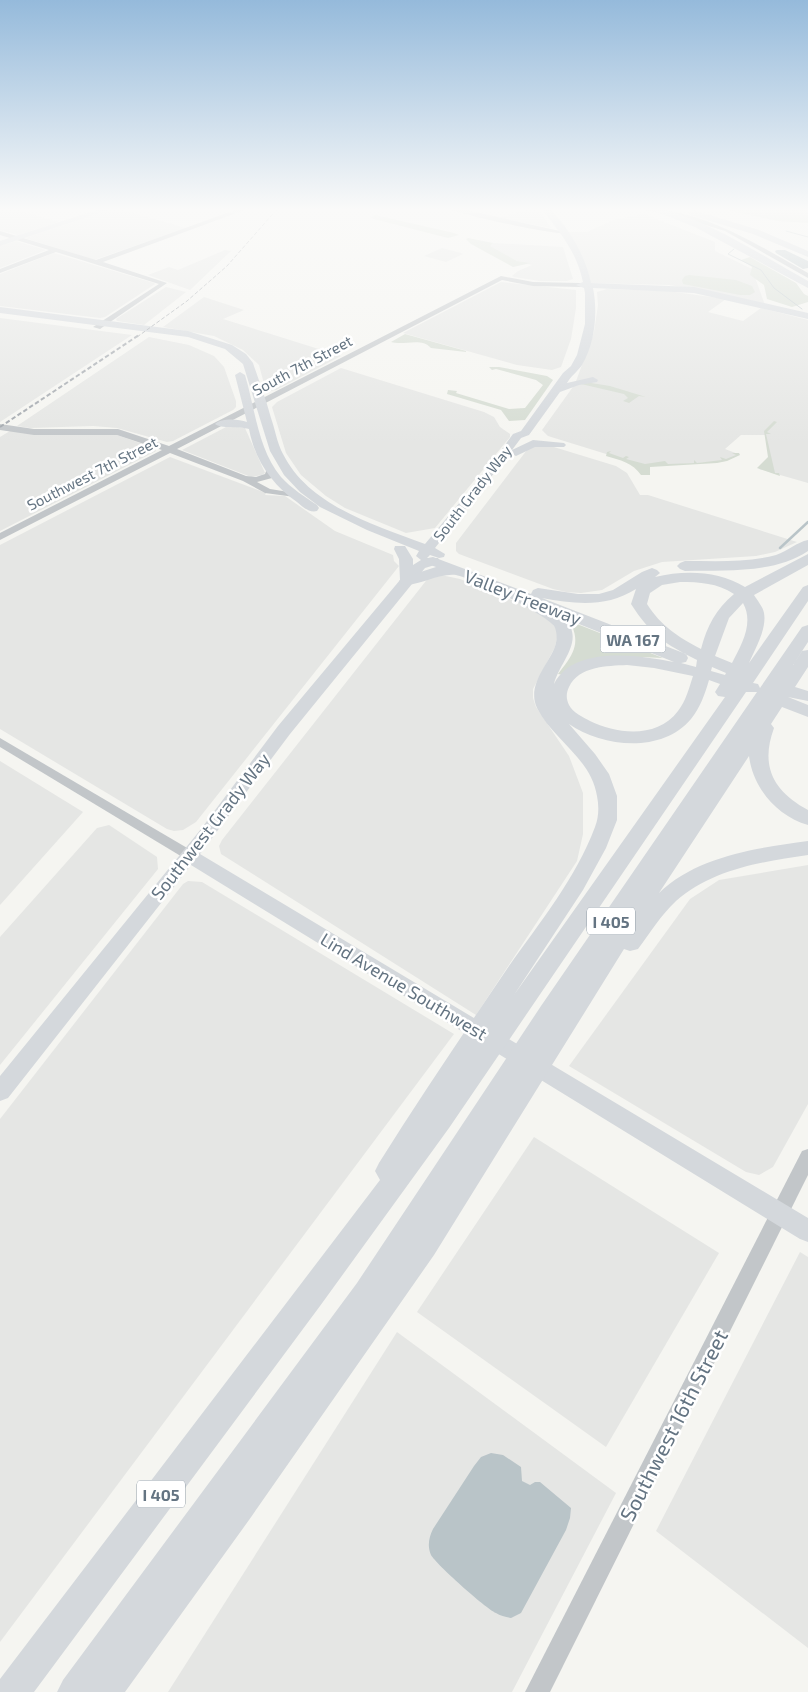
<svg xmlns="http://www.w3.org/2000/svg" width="808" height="1692" font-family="'Exo 2',sans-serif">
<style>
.built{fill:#e5e6e4}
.green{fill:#d5dcd2}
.water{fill:#b9c4c8}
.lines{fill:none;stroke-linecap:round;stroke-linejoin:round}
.stream-far1{stroke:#b9c4c8;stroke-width:1}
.stream{stroke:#b9c4c8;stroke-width:2.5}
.minor{fill:#c2c6c9;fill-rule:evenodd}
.major{fill:#d4d8dc;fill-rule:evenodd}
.highway{fill:#d4d8dc;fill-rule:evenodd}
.rail-far1{stroke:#a3a8ae;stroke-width:1;stroke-dasharray:4 2;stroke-linecap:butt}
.rail{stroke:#a3a8ae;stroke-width:2;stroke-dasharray:4.5 2.5;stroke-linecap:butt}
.labels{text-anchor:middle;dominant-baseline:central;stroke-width:5;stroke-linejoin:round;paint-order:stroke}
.far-street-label{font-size:15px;fill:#647482;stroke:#fff}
.shield{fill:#fff;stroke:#929ea8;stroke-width:1}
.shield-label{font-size:16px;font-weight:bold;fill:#647482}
.street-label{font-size:18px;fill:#647482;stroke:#fff}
.near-street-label{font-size:21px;fill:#647482;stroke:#fff}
</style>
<rect width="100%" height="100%" fill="#f5f5f1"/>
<g class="built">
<polygon points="0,208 11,208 59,222 18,235 0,230"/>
<polygon points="115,208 186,228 94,260 25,238"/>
<polygon points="532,208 538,209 551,228 500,218"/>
<polygon points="644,214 715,242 715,251 752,269 765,305 711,292 669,285 588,283 567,232 587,232 613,220"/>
<polygon points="16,241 46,250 0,268 0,246"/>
<polygon points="493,243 563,247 573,279 567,281 540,281 514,277 512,276 518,271 532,265 528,264 530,263 517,261 489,246"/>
<polygon points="442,248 461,253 463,254 446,262 424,256"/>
<polygon points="225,250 231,251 190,290 148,275 169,267 178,270"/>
<polygon points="54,253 154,283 155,284 105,317 100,318 0,306 0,274"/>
<polygon points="501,282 576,290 576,308 571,339 561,367 552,370 517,365 403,333"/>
<polygon points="166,287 186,292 144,325 117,321 116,319"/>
<polygon points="607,289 667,291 726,299 708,312 743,321 761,308 808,320 808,483 759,469 770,458 765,435 741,435 725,449 738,454 732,458 716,462 645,466 548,436 542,430 575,384 594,332 598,305 597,292"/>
<polygon points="204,297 244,310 223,319 341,356 276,390 266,391 259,365 243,350 214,336 163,327"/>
<polygon points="0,318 132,335 0,422"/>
<polygon points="149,337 189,345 214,356 224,367 236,401 236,407 233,410 173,441 167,442 117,428 93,426 30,428 17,426"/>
<polygon points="341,368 484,412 494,417 500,427 510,434 510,437 435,528 406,533 345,508 326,496 301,475 286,453 272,407 277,402"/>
<polygon points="228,426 245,428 265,473 262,475 251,477 182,450"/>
<polygon points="10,431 117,435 154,448 156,451 0,531 0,437"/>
<polygon points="544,444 616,466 627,473 640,495 648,495 797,542 775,552 756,556 662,562 634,571 602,590 581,593 566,592 553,589 459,554 456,551 456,543 530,446"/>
<polygon points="170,457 266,493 265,495 285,496 335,531 393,555 394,561 399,566 196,822 183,830 174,831 167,829 0,729 0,545"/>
<polygon points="441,575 460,579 539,611 551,621 558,633 555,647 533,689 533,698 536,707 569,756 583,793 583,834 577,861 476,1015 221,854 219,846 222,840 429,577"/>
<polygon points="0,761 83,812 0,905"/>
<polygon points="109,825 157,857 158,869 0,1065 0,937 97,828"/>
<polygon points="808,865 808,1104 773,1167 759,1175 746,1172 569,1066 690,899 719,880"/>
<polygon points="188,881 202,882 454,1034 0,1642 0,1119 183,884"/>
<polygon points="534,1137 719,1253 606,1447 417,1312"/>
<polygon points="800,1252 808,1257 808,1648 656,1531"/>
<polygon points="397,1332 616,1493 512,1692 168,1692"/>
</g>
<g class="green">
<polygon points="716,208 808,208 808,223 778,221"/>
<polygon points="375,215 454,233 459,235 448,238 370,218"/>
<polygon points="468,238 493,243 490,246 517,261 531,263 513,267 471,244 466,239"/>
<polygon points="750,257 796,283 804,294 808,296 808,302 792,307 767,299 764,285 750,275 752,267 741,260"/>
<polygon points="689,275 736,280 752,286 755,292 750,295 740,295 683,284 682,280 685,276"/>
<path d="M405,334l61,17v1l-35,-4c-10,-11 -27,-2 -40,-6z"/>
<polygon points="489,367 499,367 547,376 553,380 525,420 509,421 501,410 447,394 448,390 457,391 456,393 509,409 525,408 543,385 536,380 496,369 492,370"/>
<polygon points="585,382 610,386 646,397 639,396 629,403 623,401 628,398 624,394 581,384"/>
<polygon points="774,421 777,422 767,432 771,434 766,434 775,473 779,473 780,476 757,468 768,457 764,431"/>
<path d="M611,451l-2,2 14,5 3,-2 3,1 -3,2 19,5 20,-3 3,3 26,-1v-3l3,3 25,-3 -2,-3 6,2 10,-4 -4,-2h7l1,2 -13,6 -10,2 -67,4v8h-9c-8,-12 -21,-15 -35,-19l1,-4z"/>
<path d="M570,622h2l91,36 -22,-1 -77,18 -6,-1c14,-18 24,-30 12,-52z"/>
</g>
<g class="water">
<polygon points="777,250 785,250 808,261 808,268 803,269 776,253 775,251"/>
<path d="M491,1453l12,2 18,12 1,14 8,4 5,-3h5l31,26 -1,10 -4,12 -45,83 -10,5c-5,-1 -11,-2 -15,-5 -11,-5 -60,-49 -65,-58 -4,-9 -2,-18 2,-26l41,-63 7,-9z"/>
</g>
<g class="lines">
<g class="stream-far1">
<polyline points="786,231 808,237"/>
<polyline points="734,249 728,254 761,270 774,288 802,309"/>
</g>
<polyline class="stream" points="780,548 808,522"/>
<g class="minor">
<polygon points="241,208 250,208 103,262 167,283 100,329 93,327 159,284 56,252 0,273 0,269 49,250 0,235 0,231 96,260"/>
<path d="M446,208h11l112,25c-7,4 -112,-19 -123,-25z"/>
<path d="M637,208c65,0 117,35 171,65v5l-83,-47 -29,-9z"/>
<polygon points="501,276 533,282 580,283 583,285 580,287 533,286 502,280 177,449 246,476 256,477 265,474 267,469 273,469 275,471 272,478 257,482 270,489 295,493 295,497 265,493 243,481 170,453 0,540 0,533 162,450 117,435 34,435 0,430 0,424 34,429 118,429 169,446"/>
<polygon points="0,738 194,852 196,855 194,858 184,858 0,747"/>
<polygon points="808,1149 808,1175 550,1692 525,1692 802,1151"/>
</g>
<g class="major">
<polygon points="103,208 115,208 0,246 0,241"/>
<path d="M541,208h8c20,20 36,47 42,75l103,4 114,26v6l-114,-26 -101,-5c5,25 2,55 -11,77 -4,6 -11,11 -15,18l26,-6 5,3 -1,2 -18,3 -19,7 -31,43 -8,3 -9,12 21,-10 31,3 2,2 -2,2h-29l-19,9 -6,-3 -75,95 10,6 -1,3 -5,1 -9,-3 -3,3h11l2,3 -2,3 -13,4 -135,166 -90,120 608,364v24l-8,-3 -609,-374 -183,233 -8,3v-25l201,-247 77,-103 122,-146 -1,-21 -5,-10 1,-3h10l8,13v6l8,-5 -5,-4 3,-5 -52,-21 -47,-23 -20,-15 -16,-17 -14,-24 -27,-87 -18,-15 -37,-12 -188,-24v-6l188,24 44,14 14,9 7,9c6,18 13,36 18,55 4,11 6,25 12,36 26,52 92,71 142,90l61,-73 27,-37 8,-3 42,-58 8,-7 6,-11 8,-31v-31l-1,-5 -8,-3 7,-3c-7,-32 -23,-49 -42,-74z"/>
<path d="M240,372l5,3c10,33 13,75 36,102 10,11 24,20 36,28l2,3 -2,3c-8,2 -14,-4 -20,-9 -26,-18 -42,-42 -48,-73 -10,-3 -28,0 -34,-5 7,-6 23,-5 32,-2l-12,-47z"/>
</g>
<g class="highway">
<path d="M647,208c43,0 121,51 161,73v7l-113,-61z"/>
<polygon points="693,210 759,230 808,251 808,257 753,234 690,215 689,213"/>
<path d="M808,540v11c-34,23 -84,19 -123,20l-5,-2 -3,-3 3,-3 5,-2c30,0 62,2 91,-6 12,-4 21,-13 32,-15z"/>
<path d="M808,554v11l-54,30c3,5 9,12 10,18 3,16 -9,36 -15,50l54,-76 5,-2v16l-55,82 5,1 2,4 42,-61 6,-2v17l-15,23 9,-14 6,-1v17l-13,20 13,4v10l-20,-4 20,8v12l-26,-10 -11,17 3,4c-14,38 -1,63 34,82v15c-31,-9 -55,-37 -59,-69l-90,137c38,-37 98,-45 149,-52v14c-47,7 -95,14 -132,46 -15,14 -26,32 -38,48l-8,2 -6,-2 -190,306 -185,265 -124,172h-68l6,-12 294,-397 184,-277 216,-314h-11l-297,436 -129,178 -286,386h-34v-13l380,-499 -5,-9 4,-8c42,-67 86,-132 130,-197 31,-44 67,-88 86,-139 4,-10 4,-21 2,-31 -6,-38 -44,-56 -60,-88 -10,-22 9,-41 17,-59 3,-7 4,-16 0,-23 -9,-12 -82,-48 -98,-51 -19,-2 -40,13 -54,9l-3,-3 3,-3 34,-11 -8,-3 -2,-3 2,-3 5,-1 98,37 2,-4 5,-2 40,6h21l14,-4 29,-18 10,-4 5,2 3,3 -5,4c31,-7 63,-6 90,10zM680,582c20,0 37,1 54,12 -18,15 -27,32 -33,55 -23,-12 -40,-23 -54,-45l3,-11 12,-8zM636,589l-5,15c20,31 34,40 66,56l-1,7 -15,-4 5,-1 2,-4 -2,-4 -144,-56c33,6 64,10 94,-9zM743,603c11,20 -1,41 -11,60l-17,-7 14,-38zM564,618l110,44c-35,-7 -101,-17 -120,22 6,-23 32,-44 10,-66zM627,665l27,3 39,8c-4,12 -7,25 -15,35 -21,28 -61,23 -88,10 -7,-4 -17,-8 -21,-16 -3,-6 -3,-12 0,-18 10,-21 38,-21 58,-22zM712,667l14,6 -1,2 -14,-4zM709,680l11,4 -5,8 3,4 7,1 -211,298 69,-105 23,-42 11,-28v-24l-8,-22 -14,-20 -26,-30c33,23 93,30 122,-5 9,-11 14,-25 18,-39z"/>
</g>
<polyline class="rail-far1" points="137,337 187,301 227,266 278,208"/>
<polyline class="rail" points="0,427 139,335"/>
</g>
<linearGradient id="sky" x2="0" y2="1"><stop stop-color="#95badb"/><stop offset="0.47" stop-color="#fafaf9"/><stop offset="1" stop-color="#fafaf9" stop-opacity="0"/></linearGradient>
<rect width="808" height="445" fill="url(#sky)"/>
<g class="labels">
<g class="far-street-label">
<text transform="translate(302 365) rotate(-28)">South 7th Street</text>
<text transform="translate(92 473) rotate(-27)">Southwest 7th Street</text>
<text transform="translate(472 493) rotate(-52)">South Grady Way</text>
</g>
<g class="shield">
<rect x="600.5" y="625.5" width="65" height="27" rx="4"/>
<rect x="587" y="907.5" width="48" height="27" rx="4"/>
<rect x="137" y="1480.5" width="48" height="27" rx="4"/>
</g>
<g class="shield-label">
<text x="633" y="639">WA 167</text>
<text x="611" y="921">I 405</text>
<text x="161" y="1494">I 405</text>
</g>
<g class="street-label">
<text transform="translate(523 597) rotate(21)">Valley Freeway</text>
<text transform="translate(210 826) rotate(-52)">Southwest Grady Way</text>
<text transform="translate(404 986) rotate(31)">Lind Avenue Southwest</text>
</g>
<g class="near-street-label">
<text transform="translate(673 1425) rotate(-63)">Southwest 16th Street</text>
</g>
</g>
</svg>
